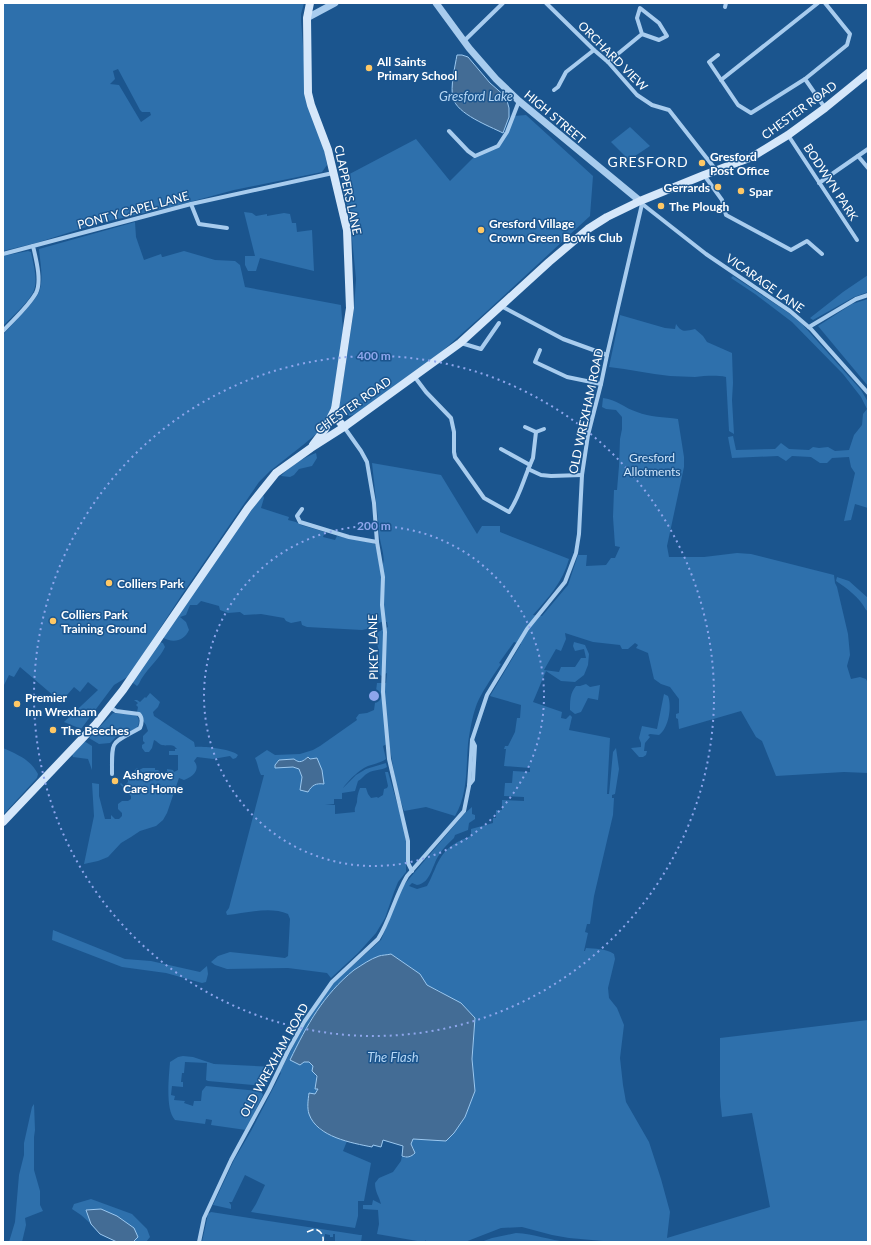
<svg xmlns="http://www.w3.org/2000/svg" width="871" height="1245" font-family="Lato,sans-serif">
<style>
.green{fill:#2e70ac;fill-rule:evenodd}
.water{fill:#436c95;stroke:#9bc8f0}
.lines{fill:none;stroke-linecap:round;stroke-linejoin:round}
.minor{stroke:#a8ccee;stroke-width:4}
.tertiary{stroke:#a8ccee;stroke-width:7}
.secondary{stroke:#d5e7fa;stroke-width:8}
.rail{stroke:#fff;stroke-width:1.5;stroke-dasharray:7 3;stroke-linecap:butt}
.ring{fill:none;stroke:#8ea6ec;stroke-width:2;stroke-dasharray:2 4}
.poi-dot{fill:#ffc865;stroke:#1b558e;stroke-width:1.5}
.labels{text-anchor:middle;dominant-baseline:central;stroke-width:3;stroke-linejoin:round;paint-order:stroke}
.street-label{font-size:12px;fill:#fff;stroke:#1b558e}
.poi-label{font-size:12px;font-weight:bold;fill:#fff;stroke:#1b558e;text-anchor:start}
.park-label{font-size:12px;fill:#cee5fa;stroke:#1b558e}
.water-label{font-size:13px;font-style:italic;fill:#b4d6f5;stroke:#1b558e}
.quarter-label{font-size:14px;letter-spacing:1px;fill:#fff;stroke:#1b558e}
.centre{fill:#8ea6ec;stroke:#1b558e;stroke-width:2}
.ring-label{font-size:12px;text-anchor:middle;font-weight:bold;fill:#8ea6ec;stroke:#1b558e;stroke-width:3;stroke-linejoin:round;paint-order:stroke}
</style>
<rect width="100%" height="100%" fill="#1b558e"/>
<g class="green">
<path d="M3,3h301l-3,11v6l5,65 17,57 4,23 -5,7 -88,18 -59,16 -79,18 -60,19 -33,8zM118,69l22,41 2,2h8l1,3 -10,7 -22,-37 -9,-1 5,-5 -2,-8z"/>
<path d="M526,115l67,61 -3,40 -105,97 -47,42 -78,56c-7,5 -11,6 -19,3l-2,-6 15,-99 2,-30 -5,-51 -9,-50 74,-39 34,42 25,-25 23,-10 16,-30z"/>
<polygon points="630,127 650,146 629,160 611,142"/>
<polygon points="244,212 252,213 256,216 267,214 267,216 284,213 290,214 292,223 296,223 297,232 312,230 314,271 260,258 256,271 248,271 245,265 245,256 255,256"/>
<path d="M135,222l1,15 8,23 17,-6 1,3h1l21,-6 31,9 20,1 5,4 5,22 96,18 2,26 -11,75 -2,9 -9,15 -18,15 -33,26 -11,11 -78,114 -52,80 -15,9 -33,44 -17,-7 34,-32 -10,-8 -8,10 -6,-5 -13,15 -41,-35 -6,10 -5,-2 -6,12v-352c8,-10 32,-33 36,-43 5,-13 1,-30 0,-43z"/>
<path d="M28,251l3,1c2,11 7,27 3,38 -3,10 -23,28 -31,36v-70z"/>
<polygon points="868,275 868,292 854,297 813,320 810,318 843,292"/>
<polygon points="733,276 789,313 802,324 861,390 868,402 868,508 855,504 851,520 844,521 855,473 851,467 849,457 832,458 827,463 820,463 811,457 792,456 786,461 778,456 732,458 728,437 733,436 736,450 775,449 781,443 789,449 809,450 813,447 819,448 828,447 835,451 849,450 854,435 862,425 863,414 867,409 861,397 843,374 792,322 755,294 731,278"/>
<polygon points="868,299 868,386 818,326 852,304"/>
<path d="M620,315l45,13 10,1 1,-5c6,9 9,7 19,5l8,7 4,6 25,11 1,30 -1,17 2,34 -5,-3 -3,-54c-10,-2 -21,-1 -31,0 -8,0 -17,-1 -25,-1 -21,-2 -41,-7 -61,-9z"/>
<path d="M603,398c15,2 21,10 34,14 13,5 27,5 41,7l6,38v10l-17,79 2,11h35l33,-4 14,1 83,21 1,8 2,4 11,47 2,21 -3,11 4,13 9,-2 6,2 2,4v90l-24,-1 -68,4 -14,-35 -6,-4 -15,-26 -62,18 -1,-10 -2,-1v-4l3,-1v-14l-9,-12 -9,-3 -7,-5 -6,-26 -12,-5 2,-3 -3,-2 -7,6h-6l-2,-4 -27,-3 -28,-9 1,6 -5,12 -5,-2 -12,21 15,2 2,-5h14l6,-9h5l-2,-9 -9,2 -2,-5 1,-4 11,3 4,9 -1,11 -4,10 -9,7 -14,-1 -15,-10 -13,31 29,10 -1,6 5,1 4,-4 2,2 -3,13 41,8 -3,56h2l4,-42 3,-4 3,21 -4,25 -3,1v3h2l-1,17 -19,81 -4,28h-3l-2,8 3,1 -4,18h1l1,-3c9,1 19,0 28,6l1,5 -7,29 1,10 8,10 7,17 -4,33 3,27 3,17 23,40 12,37 9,33 -3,26 103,-31 -18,-94 -30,4 -2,-20v-59l148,-18v222h-254l-45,-4 -17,-3 -30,-8 -21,1 -36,14h-38l-2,-2v2h-2l-46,-8 2,-10 -1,-14 -15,-1v-4h9l1,-5 8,4c-2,-8 -6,-12 -6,-21l4,-5 14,-6 8,-11 1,-5 3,2 9,-9 -3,-5 2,-5 33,1 8,-7 11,-16 10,-26 -3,-32 3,-41 -35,-27 -14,-6 -6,-11 -29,-20 -12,2 -32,20 -18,18 -20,28 -7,41 4,-2 6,3c4,11 5,12 3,25h3l-3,5 5,36 27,11 -4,10 28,12 -7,38h-6v15l-3,12 -104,-16 5,-8 9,-19 -20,-10 -13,27h-3l2,3v4l-18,-4 21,-45 17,-29 30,-58 -1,-1 25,-49 28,-40 48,-43 22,-54 62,-73 7,-6v7l3,1v4l-6,4 -1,7 -13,5 -1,3c-5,5 -11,10 -15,17 -7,10 -8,28 -22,30l-5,-2 -3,3 8,3 10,-3c3,-5 5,-11 8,-17 8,-19 17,-26 36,-33v-7l22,-6v-5h3v-8h6v-10l22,1v-4l-20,-1 1,-13h7l1,-12 17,1v-4l-26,-2 2,-17h-2l1,-3h3l7,-14 2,-14h3l1,-13 -31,-9 31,-52 -7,-2 -15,21 2,1c-8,12 -16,23 -22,35 -6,12 -9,31 -11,45 -2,24 0,50 -13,72l-29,-9 -22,4 -7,-22 -8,-46 -6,3 3,13c-7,5 -15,5 -22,9 -8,5 -16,13 -21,20l13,-13 10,-6 20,-6 1,4c-6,4 -13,2 -19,6 -4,2 -6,6 -10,8l-3,10 -13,2v6h-8v5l-9,1h10v9l20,-2c-1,-4 1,-6 2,-10 0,-5 1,-9 3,-14h6l2,6 3,4 6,-1 1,1 5,-3 1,-6 3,-1 1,-2 -3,-14h3l14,48 4,20v32l-8,10 -4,10 -9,26 -9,15 -18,20 -27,25 -4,-5 -39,-5 -61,1 -12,-4 -4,-3 7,-6 12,-4 55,6 3,-2 2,-37 -2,-5c-18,-8 -42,-1 -61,1l-1,-3 3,-4 35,-133h-3c-3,-6 -3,-11 -6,-17l12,-8 8,5 25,-1 13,-4 7,-4 37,-26 -1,-2 3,-4 8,-1 7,-3 1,-7 -3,-7 4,-5 1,-8h9l1,-10 -6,3 -4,-6 2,-19 -3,-11 2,-8 10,-5 -1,-5h-6l-10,6 -9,2 -55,-3 -5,-2 -1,-4 -10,2 -5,-2 -2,-3 -23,-4 -17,1 -4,-3 -12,1 -8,-3 -1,-4 -18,-5 -4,4h-7l-4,10 -6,2 6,5 3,8c-5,11 -16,14 -27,7l66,-97 35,-45 1,3 -3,10 28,9 -1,3 8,2 5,3 24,7 -2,5 12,3 2,-4 36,7 3,2 4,24c0,0 3,-4 3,-5 3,-8 -5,-26 -4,-35l-7,-66 69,12 36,59 5,-8h18v6l69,27c-6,23 -21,39 -36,56l9,1 26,-31 10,-30h9l-1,11c7,0 13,-1 20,-1l5,-7h4l5,-11 -5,-1 -2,-29 1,-27h3l2,-24 1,-27 2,-10v-12l-6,-7 -10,-1 -4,-2zM308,757l16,27 -7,-1 -17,7 2,-13 -3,-8 -6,-2 4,-5h4z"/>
<path d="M316,453l1,5 -5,8 -13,3 -5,6 -4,2 -9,-1c9,-10 23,-19 35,-23z"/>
<path d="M837,577l12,4 19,17v13l-2,-1c-7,-13 -18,-21 -30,-29z"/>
<path d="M159,642l4,1 2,4c-5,11 -16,20 -23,31 -2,3 -2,5 -5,8l-4,-3 -1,-3z"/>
<path d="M586,684l4,3 10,-2 -2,15 -10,-2 -7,14 -6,2 -5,-4c0,-9 0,-17 6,-24h4z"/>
<path d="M150,693l10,9 -2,5 -5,5 1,4 40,26 1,5c9,-1 36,2 43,8l-2,3 -3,1 -3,-3 -17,3 -16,-2 -3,4c7,8 -1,16 -10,19l-5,-2 -12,35 -4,7 -7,6 -16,5 -9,6 -10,6 -13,14 -10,4 -14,3 10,-48 -2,-33 7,1v12l6,23h6v-4l4,4h4l3,-3v-3l-4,-4v-5l4,-3h6l3,-2v-3l-11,-12 1,-1 2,2h2l3,-3v-2l-2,-3 3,-3h8v-2l-3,-1 3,-3 2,2 4,-2h12v2h3l3,3h3l3,-2v-2l6,1 1,2 4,-2v-15h-9v-4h6v-2h2l-3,-3c-9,-2 -11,2 -18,-5l-2,-1 -2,8 -3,4h-4l-3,-4v-3l3,-2 -2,-2v-5l5,-5 -2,-6 -9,-13 1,-5 -2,-2 2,-2 -4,-3h3l3,2 5,-5 1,1z"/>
<path d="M664,694l4,2c4,10 1,32 -9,39l-9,-1 -2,1 2,2 -5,6 -1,8h3l-1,4 -3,2h-4l-8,-9 10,-1v-4l-2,-5 3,-12 15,3z"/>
<path d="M113,713l15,1 9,2c3,4 2,8 0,12l-21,9 -6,6 -11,1 -10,-6z"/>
<polygon points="84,741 92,746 92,770 88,759 73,757 72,754"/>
<path d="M3,748c15,7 27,11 35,26l-1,4 -34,37z"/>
<polygon points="53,930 125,959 151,961 200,972 207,966 208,974 206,982 202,983 166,973 122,967 52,940"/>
<path d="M183,1056l10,1 21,7 61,3 -9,19 -58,-5 -2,-1 1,-17 -22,-1 -1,11h-2l-1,9h2v5l-11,-1 -1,9 4,1 -1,4 11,1 -1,2 9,3 1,-5h7l1,-10 4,-5 54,5 2,2 1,2 -17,35 -35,-5 1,-5 -6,-1 -1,5 -30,-4c-10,-10 -6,-44 -5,-58l8,-5z"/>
<polygon points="34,1104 35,1130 34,1137 34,1170 40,1191 40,1205 43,1211 25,1218 26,1225 22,1242 9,1242 15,1222 19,1175 24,1155 24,1143 32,1107"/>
<polygon points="91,1199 132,1214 147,1229 150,1237 146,1242 133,1242 138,1236 86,1210 91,1224 81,1215 72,1209 74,1204"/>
<polygon points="211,1212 360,1235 362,1235 361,1242 335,1242 335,1234 333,1234 333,1237 330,1237 330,1235 325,1234 324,1242 202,1242 208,1214"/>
<path d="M516,1233c18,1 34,7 51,9h-86l11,-4z"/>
</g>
<g class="water">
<path d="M457,55h5l6,2 22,26 16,14 3,11v9l-6,16c-14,-7 -46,-19 -50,-35 -3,-10 2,-32 4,-43z"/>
<path d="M308,757l2,2 7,-1 5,12 2,14c-8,-1 -12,1 -16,8l-8,-2 2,-13 -3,-8 -6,-2 -18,1v-3l4,-5 15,-1c6,5 9,2 14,-2z"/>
<path d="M391,954l29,20 7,11 34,18 14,15 -3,41 3,32 -10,26 -11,16 -8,8 -33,-2 -2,5 4,9c-4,4 -8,5 -13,3l1,-10 -20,-6 -2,7 -8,-2 -1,2c-20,-4 -55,-10 -63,-33 -2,-6 -1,-14 0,-21l6,1 3,-5h-3l2,-13 -5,-5 1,-5 -4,-4h-5l-4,3 -10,-5c17,-35 33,-65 64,-90 8,-5 16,-11 25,-14 3,-1 8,-1 12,-2z"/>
<polygon points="101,1209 117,1216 134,1228 138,1237 133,1242 117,1242 100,1234 91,1224 86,1210"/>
</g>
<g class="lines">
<g class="minor">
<polyline points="546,3 594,50 608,62 637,95 652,105 669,110 716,170"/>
<polyline points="725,7 726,3"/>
<polyline points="464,41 503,3"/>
<polyline points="718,55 709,62 738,105 751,113 805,79"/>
<polyline points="608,62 642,34 659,40 667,36 659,23 640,8 637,18 642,34"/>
<polyline points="721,80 818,3"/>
<polyline points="554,90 558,87 566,72 594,50"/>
<polyline points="825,108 805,79 847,45 850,34 825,3"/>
<polyline points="449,131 468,151 475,156 498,146 507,132 519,101"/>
<polyline points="788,135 857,240"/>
<polyline points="858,156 868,168"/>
<polyline points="704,175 722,200 726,215 791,250 807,241 822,254"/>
<polyline points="819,183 868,149"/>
<polyline points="641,203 706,254 790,311 811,329 868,393"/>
<polyline points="191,204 199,224 227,228"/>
<polyline points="3,254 33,246"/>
<polyline points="501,306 563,339 607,355"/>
<polyline points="809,327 856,299 868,295"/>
<path d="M3,331c11,-12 25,-24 33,-38 6,-12 0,-34 -3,-47l158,-42 142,-31"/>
<polyline points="461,343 481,349 499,323"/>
<polyline points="540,350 535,362 567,377 601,384"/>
<path d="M414,376l12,16 25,26 3,14v20l1,5 29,41 25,14c10,-14 14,-31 21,-47l-29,-16"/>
<polyline points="344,427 361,451 367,462 374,503 377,542 383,577 382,605 385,632 383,692 389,759 408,841 408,863 412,871"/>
<polyline points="525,427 536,432 544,429"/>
<polyline points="530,465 533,458 536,432"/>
<polyline points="528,469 541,475 551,476 582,475"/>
<polyline points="302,509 297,516 300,522 349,537 377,542"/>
<path d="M110,707l6,4 23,3c4,4 3,9 1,14 -30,17 -28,10 -28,46"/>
<polyline points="469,785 473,780 475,746 472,740"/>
<path d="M199,1242l5,-24 27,-58 38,-70 19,-39 16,-29 28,-40 46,-43c12,-19 17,-43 29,-63l57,-65 5,-25 3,-46 15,-45 40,-66 38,-47 11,-29 3,-19 3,-59 6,-40 13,-51 6,-29 35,-151"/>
</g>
<g class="tertiary">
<polyline points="436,3 469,48 496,79 519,101 640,201"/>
<polyline points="307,18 335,3"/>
</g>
<g class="secondary">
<polyline points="310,3 307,18 308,93 311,105 328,150 347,230 350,308 335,409 325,429 313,445"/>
<polyline points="335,409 338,420 344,427"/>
<polyline points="3,822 96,724 123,690 248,508 276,473 311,448 344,427 460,343 549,262 588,229 607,217 640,201 704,175 752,157 788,135 825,108 868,73"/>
</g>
<path class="rail" d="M307,1232l8,-3c6,2 9,6 8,13"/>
</g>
<g class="ring">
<circle cx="374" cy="696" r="170"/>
<circle cx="374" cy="696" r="340"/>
</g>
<g class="poi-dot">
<circle cx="369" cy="68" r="4"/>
<circle cx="702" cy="163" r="4"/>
<circle cx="718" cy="187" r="4"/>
<circle cx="741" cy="191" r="4"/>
<circle cx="661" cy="206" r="4"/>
<circle cx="481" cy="230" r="4"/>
<circle cx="109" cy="583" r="4"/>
<circle cx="53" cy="621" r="4"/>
<circle cx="17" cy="704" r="4"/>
<circle cx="53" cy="730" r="4"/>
<circle cx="115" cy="781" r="4"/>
</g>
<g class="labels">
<g class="street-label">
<text transform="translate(613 56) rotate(45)">ORCHARD VIEW</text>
<text transform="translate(799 110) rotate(-36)">CHESTER ROAD</text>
<text transform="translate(555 117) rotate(40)">HIGH STREET</text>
<text transform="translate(831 182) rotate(57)">BODWYN PARK</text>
<text transform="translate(348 190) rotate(78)">CLAPPERS LANE</text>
<text transform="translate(133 210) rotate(-15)">PONT Y CAPEL LANE</text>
<text transform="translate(765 283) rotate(35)">VICARAGE LANE</text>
<text transform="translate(353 405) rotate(-35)">CHESTER ROAD</text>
<text transform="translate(586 411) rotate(-78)">OLD WREXHAM ROAD</text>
<text transform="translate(373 647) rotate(-91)">PIKEY LANE</text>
<text transform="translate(274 1060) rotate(-61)">OLD WREXHAM ROAD</text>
</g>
<g class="poi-label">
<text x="377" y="61">All Saints<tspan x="377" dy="14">Primary School</tspan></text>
<text x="710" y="156">Gresford<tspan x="710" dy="14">Post Office</tspan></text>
<text x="710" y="187" text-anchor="end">Gerrards</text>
<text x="749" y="191">Spar</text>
<text x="669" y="206">The Plough</text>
<text x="489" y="223">Gresford Village<tspan x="489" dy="14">Crown Green Bowls Club</tspan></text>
<text x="117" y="583">Colliers Park</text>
<text x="61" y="614">Colliers Park<tspan x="61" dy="14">Training Ground</tspan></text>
<text x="25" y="697">Premier<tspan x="25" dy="14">Inn Wrexham</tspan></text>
<text x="61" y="730">The Beeches</text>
<text x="123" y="774">Ashgrove<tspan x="123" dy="14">Care Home</tspan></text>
</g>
<g class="park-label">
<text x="652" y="457">Gresford<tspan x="652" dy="14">Allotments</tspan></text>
</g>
<g class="water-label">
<text x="476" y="96">Gresford Lake</text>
<text x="393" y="1057">The Flash</text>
</g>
<g class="quarter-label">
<text x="648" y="161">GRESFORD</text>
</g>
</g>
<circle cx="374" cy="696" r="6" class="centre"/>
<g class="ring-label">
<text x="374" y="360">400 m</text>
<text x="374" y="530">200 m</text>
</g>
<rect width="871" height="1245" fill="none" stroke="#ffffff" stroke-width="8"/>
</svg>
